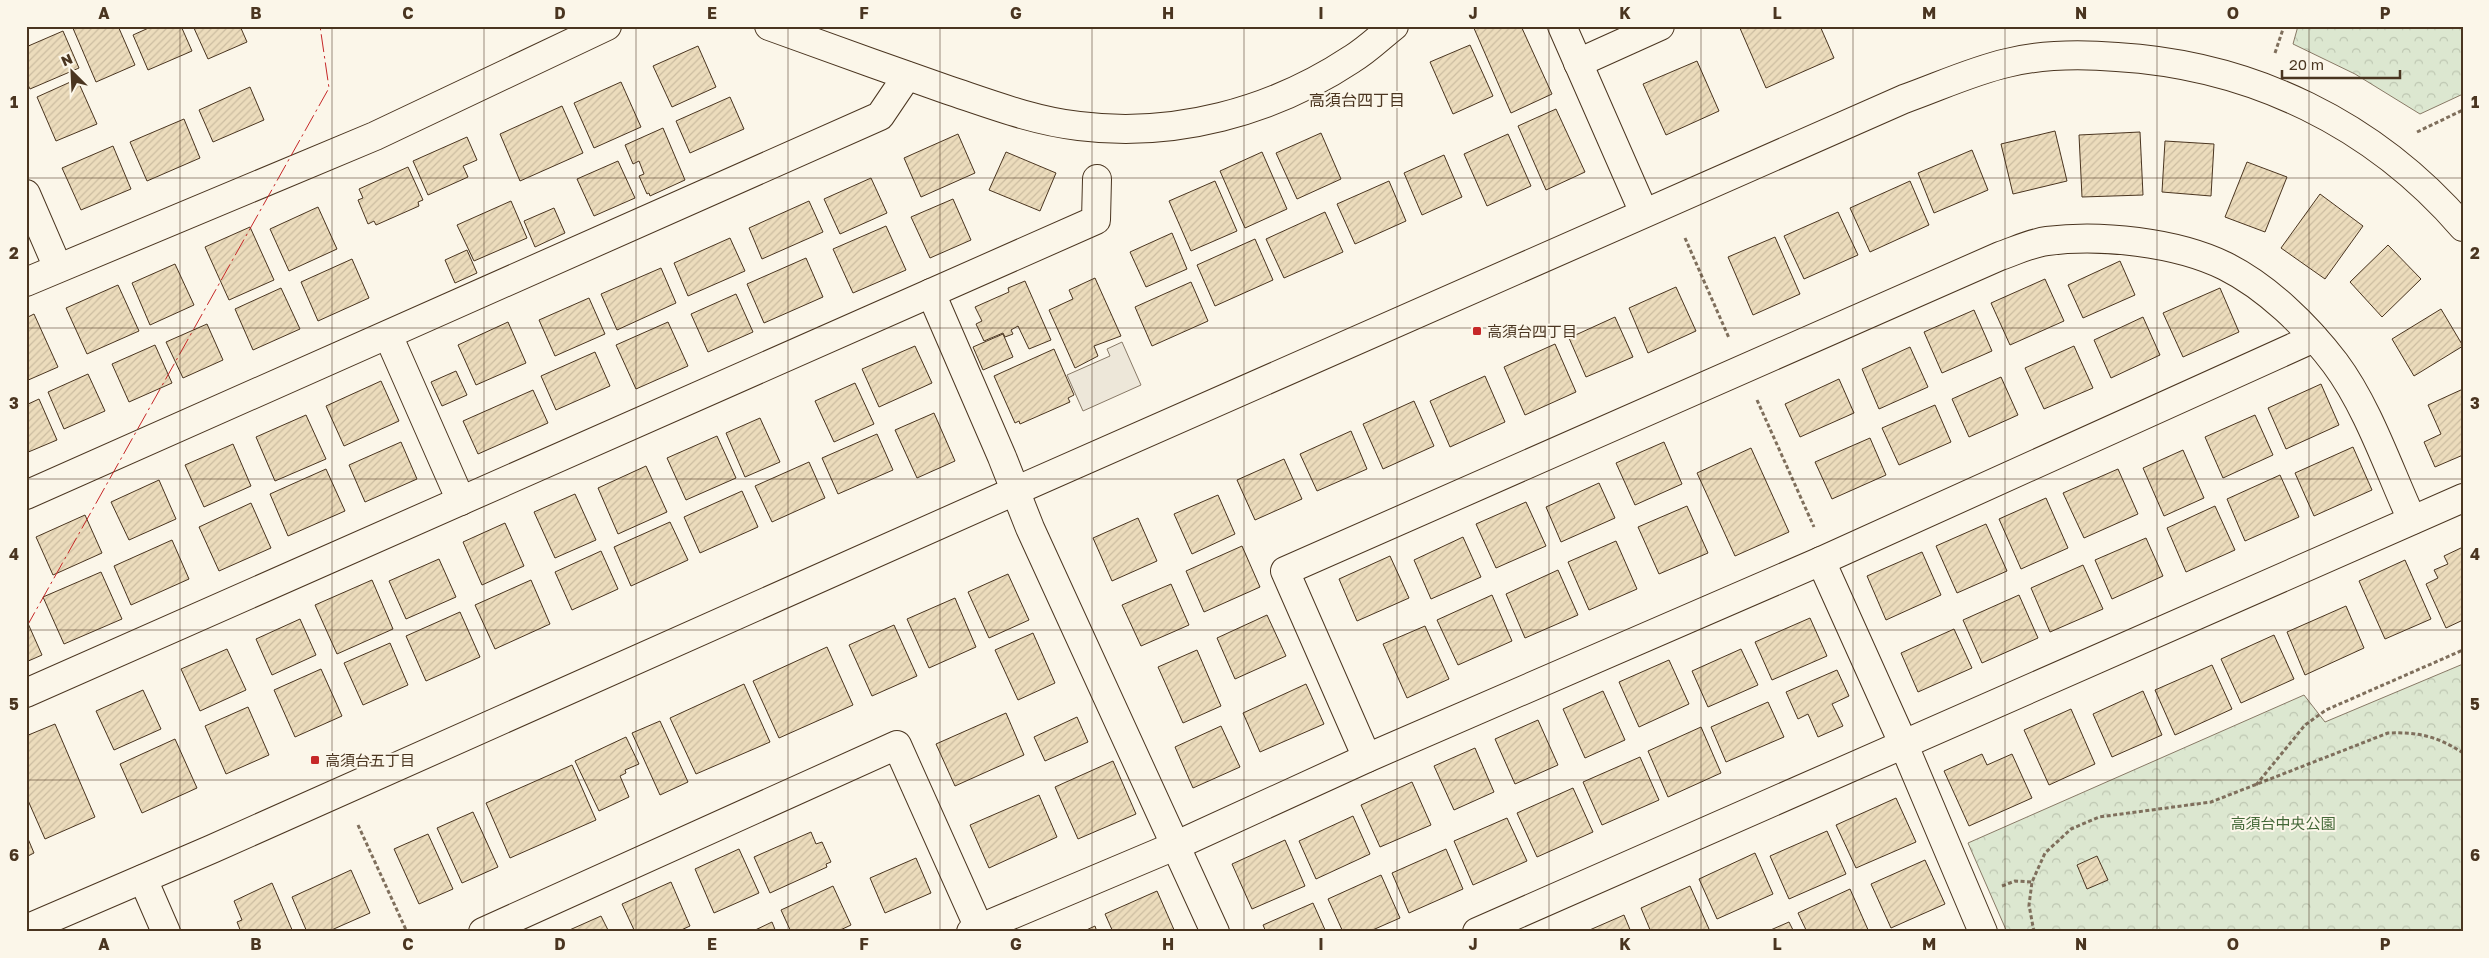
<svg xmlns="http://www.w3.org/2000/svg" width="2489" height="958" font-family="'Golos Text','Noto Sans JP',sans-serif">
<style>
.park{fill:url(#park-crowns);stroke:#887966}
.parking{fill:#ede7d9;stroke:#887966}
.building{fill:url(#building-hatch);stroke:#4a3520}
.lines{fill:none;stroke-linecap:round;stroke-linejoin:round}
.minor-casing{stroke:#4a3520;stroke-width:30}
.path{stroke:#7f6f5c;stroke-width:3;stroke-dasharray:4 2.5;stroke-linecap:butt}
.minor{stroke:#fbf6e9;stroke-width:28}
.power{stroke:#c62828;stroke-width:1;stroke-dasharray:18 4 2.5 4;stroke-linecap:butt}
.grid{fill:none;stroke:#4a3520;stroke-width:1;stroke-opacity:0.55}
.poi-dot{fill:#c62828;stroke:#fbf6e9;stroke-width:2}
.labels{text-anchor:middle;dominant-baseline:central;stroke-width:4;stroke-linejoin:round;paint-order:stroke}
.poi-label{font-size:15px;fill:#4a3520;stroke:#fbf6e9;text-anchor:start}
.park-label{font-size:15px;fill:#436837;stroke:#fbf6e9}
.neighbourhood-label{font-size:16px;fill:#4a3520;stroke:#fbf6e9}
.neatline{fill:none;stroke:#4a3520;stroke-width:2}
.grid-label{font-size:16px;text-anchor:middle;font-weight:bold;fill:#4a3520}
</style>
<defs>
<pattern id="park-crowns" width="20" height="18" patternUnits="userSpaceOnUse" patternTransform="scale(1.25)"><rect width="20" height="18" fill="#dce7d0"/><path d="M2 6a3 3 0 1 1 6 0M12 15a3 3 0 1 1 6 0" fill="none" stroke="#bec7b2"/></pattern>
<pattern id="building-hatch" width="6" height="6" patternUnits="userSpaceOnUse" patternTransform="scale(1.25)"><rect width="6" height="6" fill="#ecdcbc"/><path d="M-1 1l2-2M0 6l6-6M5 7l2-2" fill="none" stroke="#ccbda1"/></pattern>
</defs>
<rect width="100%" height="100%" fill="#fbf6e9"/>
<g class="park">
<polygon points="2298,26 2463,26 2463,94 2420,114 2355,74 2293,44"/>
<polygon points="2463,664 2463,932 2007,932 1968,843 2304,695 2325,722"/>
</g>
<polygon class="parking" points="1122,342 1141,385 1083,411 1067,375 1110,356 1107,349"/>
<g class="building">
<polygon points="72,26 118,26 135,65 96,82"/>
<polygon points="153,26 181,26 192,51 148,70 133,35"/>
<polygon points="193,26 240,26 247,42 208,59"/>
<polygon points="1473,26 1521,26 1552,94 1511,113"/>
<polygon points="1739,26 1820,26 1834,58 1766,88"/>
<polygon points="63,31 79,68 30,89 26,81 26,47"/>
<polygon points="1470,45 1493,96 1453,114 1430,62"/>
<polygon points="698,46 716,87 672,107 653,66"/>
<polygon points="1697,61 1719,111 1666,135 1643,84"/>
<polygon points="77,79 97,124 56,141 37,97"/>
<polygon points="621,82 641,127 594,148 574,103"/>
<polygon points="250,87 264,120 213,142 199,110"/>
<polygon points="730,97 744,129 690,153 676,121"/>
<polygon points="562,106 583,153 520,181 500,134"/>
<polygon points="1556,109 1585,172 1546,190 1518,126"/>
<polygon points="184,119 200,158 147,181 130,142"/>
<polygon points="663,128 685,180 650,196 649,193 647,194 639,176 644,174 639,161 633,164 625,145"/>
<polygon points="2055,131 2067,181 2013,194 2001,144"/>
<polygon points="2140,132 2143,195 2082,197 2079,135"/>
<polygon points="1321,133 1341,179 1297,199 1276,153"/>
<polygon points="958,134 975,173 921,197 904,158"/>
<polygon points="1508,134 1531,186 1487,206 1464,154"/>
<polygon points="467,137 477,160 463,166 468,177 428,195 413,161"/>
<polygon points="2165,141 2214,144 2211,196 2162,192"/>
<polygon points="113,146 131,189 81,210 62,168"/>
<polygon points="1972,150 1988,190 1934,213 1918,173"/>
<polygon points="1006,152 1056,173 1040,211 989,190"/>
<polygon points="1262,152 1287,209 1245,228 1220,171"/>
<polygon points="1444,155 1462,197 1422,215 1404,173"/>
<polygon points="618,161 635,198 594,216 577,179"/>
<polygon points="2247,162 2287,177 2265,232 2225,217"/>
<polygon points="408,167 423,200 418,202 419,206 376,225 374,221 368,224 358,200 363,198 359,189"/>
<polygon points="871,178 887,213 840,234 824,199"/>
<polygon points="1215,181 1237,231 1191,251 1169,201"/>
<polygon points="1389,181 1406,221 1355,244 1337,204"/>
<polygon points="1910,181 1929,225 1870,252 1850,208"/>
<polygon points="2320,194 2363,226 2325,279 2281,248"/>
<polygon points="953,199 971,240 930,258 911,217"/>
<polygon points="511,201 527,238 474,261 457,225"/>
<polygon points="809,201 823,232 762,259 749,228"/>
<polygon points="318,207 337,249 289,271 270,229"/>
<polygon points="554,208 565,233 535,247 524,221"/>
<polygon points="1325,212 1343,252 1284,278 1266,239"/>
<polygon points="1838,212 1858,255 1804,279 1784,236"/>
<polygon points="886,226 906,270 853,293 833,249"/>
<polygon points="250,227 274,280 229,300 205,247"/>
<polygon points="1172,233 1187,269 1146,287 1130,252"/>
<polygon points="1775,237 1800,294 1753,315 1728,257"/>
<polygon points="730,238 745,271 688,296 674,263"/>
<polygon points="1255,239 1273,280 1215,306 1197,265"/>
<polygon points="2388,245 2421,279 2382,317 2350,282"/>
<polygon points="467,250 477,273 455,283 445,260"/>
<polygon points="806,258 823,297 764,323 747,284"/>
<polygon points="352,259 369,298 318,321 301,282"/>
<polygon points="2120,261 2135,295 2083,318 2068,285"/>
<polygon points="175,264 194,305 150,325 132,283"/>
<polygon points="661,268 676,303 617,330 601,294"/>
<polygon points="1095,278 1121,336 1094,346 1098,356 1075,368 1049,310 1073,299 1069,290"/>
<polygon points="2045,279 2064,321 2010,345 1991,303"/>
<polygon points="1025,281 1051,340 1029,349 1018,326 1011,330 1013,334 1005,337 1003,333 984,341 976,324 982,321 975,307 1009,292 1008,288"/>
<polygon points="1191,282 1208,321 1152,346 1135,307"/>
<polygon points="118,285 139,331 87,354 66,308"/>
<polygon points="1676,287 1696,331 1648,353 1629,308"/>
<polygon points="281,288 300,329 253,350 235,309"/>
<polygon points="2220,288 2239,332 2183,357 2163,313"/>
<polygon points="736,294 753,332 708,352 691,314"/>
<polygon points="589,298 605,334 555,356 539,320"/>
<polygon points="2441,309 2463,346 2414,376 2392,339"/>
<polygon points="1974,310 1992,351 1942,373 1924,332"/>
<polygon points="34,314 58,367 26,381 26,318"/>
<polygon points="1615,317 1633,357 1586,377 1569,338"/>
<polygon points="2143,317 2160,355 2111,378 2094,340"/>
<polygon points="508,322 526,363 476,385 458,345"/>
<polygon points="668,322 688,366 636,389 616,345"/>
<polygon points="207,324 223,360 183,378 166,342"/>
<polygon points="1003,334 1013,357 983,370 973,347"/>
<polygon points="1555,344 1576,392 1525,415 1504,367"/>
<polygon points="155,345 172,383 129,402 112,364"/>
<polygon points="915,346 932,383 879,407 862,369"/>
<polygon points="2074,346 2093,388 2044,409 2025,368"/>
<polygon points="1910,347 1928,387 1879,409 1862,369"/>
<polygon points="1054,349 1074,395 1068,398 1070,402 1020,424 1019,421 1015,423 994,376"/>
<polygon points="595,352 610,386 556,410 541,376"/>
<polygon points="456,371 467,395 442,406 431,382"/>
<polygon points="88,374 105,411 64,429 48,392"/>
<polygon points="1485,376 1505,422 1450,447 1430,401"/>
<polygon points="2001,377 2018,415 1969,437 1952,399"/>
<polygon points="1839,379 1854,413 1800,437 1785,404"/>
<polygon points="381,381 399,421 344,446 326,406"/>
<polygon points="855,383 874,424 834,442 815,401"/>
<polygon points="2321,384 2339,425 2286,449 2268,408"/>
<polygon points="2463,389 2463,455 2435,467 2424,442 2441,434 2428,405"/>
<polygon points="533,390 548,423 478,454 463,421"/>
<polygon points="39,399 57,440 26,453 26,405"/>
<polygon points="1414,401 1434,446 1383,469 1363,424"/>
<polygon points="1935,405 1951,442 1899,465 1882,428"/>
<polygon points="934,413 955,461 917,478 895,430"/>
<polygon points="306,415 326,459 275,481 256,437"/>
<polygon points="2255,415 2273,455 2223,478 2205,437"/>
<polygon points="760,418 780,462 745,477 726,433"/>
<polygon points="1351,431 1367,469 1317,491 1300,454"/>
<polygon points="877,434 893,470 838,494 822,458"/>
<polygon points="717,436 736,478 686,500 667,458"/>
<polygon points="1870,438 1886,475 1832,499 1815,462"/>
<polygon points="401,442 417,479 365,502 349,465"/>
<polygon points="1664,442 1682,484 1635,505 1616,463"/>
<polygon points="233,444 251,486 204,507 185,465"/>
<polygon points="2353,447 2372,490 2314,516 2295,473"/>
<polygon points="1751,448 1789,532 1735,556 1697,473"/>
<polygon points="2183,450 2204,498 2164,516 2143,468"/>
<polygon points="1284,459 1302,499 1255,520 1237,480"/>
<polygon points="809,462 825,498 772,522 755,486"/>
<polygon points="646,466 667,512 618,534 598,488"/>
<polygon points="326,469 345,511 288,536 270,494"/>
<polygon points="2118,469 2138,514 2084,538 2063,493"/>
<polygon points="2280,475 2299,517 2245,541 2227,499"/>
<polygon points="159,480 176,519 129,540 111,502"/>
<polygon points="1599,483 1615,518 1561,542 1546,507"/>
<polygon points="742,491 758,527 700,553 684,517"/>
<polygon points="575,494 596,540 555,558 534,512"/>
<polygon points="1218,495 1235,534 1192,554 1174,514"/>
<polygon points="2046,498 2068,548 2021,569 1999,519"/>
<polygon points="1526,502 1546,546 1496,568 1476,524"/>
<polygon points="251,503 271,548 219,571 199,527"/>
<polygon points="1687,506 1708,553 1659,574 1638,527"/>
<polygon points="2215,506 2235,550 2186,572 2167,528"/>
<polygon points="85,515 102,553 53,575 36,537"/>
<polygon points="1138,518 1157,561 1112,581 1093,538"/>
<polygon points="670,522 688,560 631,586 614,547"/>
<polygon points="505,523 524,566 482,585 463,542"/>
<polygon points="1986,524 2007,571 1957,593 1936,546"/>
<polygon points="1463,537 1481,577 1431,599 1414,560"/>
<polygon points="2146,538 2163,576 2112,599 2095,560"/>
<polygon points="172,540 189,579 131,605 114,566"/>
<polygon points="1616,541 1637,589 1589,610 1568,562"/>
<polygon points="1242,546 1260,587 1204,612 1186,571"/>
<polygon points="2463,547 2463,620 2446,628 2426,584 2438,578 2434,570 2448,564 2444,556"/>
<polygon points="601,551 618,589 572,610 555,572"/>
<polygon points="1922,552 1941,595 1886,620 1867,576"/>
<polygon points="1390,556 1409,598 1357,621 1339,579"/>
<polygon points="439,559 456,597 406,619 389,581"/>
<polygon points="2405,560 2431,619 2385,639 2359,581"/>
<polygon points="2083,565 2103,609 2050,632 2031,588"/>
<polygon points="1558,570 1578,615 1525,638 1506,594"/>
<polygon points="101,572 122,619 64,644 43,597"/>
<polygon points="1008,574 1029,620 989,638 968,592"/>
<polygon points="372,580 393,629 337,654 315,605"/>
<polygon points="531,580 550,624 495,649 475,605"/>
<polygon points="1171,584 1189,625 1141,646 1122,605"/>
<polygon points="1492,595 1512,641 1458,665 1437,620"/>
<polygon points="2019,595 2038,638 1982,663 1963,620"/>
<polygon points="955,598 976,647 929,668 907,619"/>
<polygon points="2346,606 2364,648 2305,675 2287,632"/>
<polygon points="460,612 480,657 426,681 406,636"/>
<polygon points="1267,615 1286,656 1235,679 1217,638"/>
<polygon points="1810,618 1827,656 1772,680 1755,642"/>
<polygon points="26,619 42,655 26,662"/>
<polygon points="300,619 316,655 272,675 256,639"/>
<polygon points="894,625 917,676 872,696 849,645"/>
<polygon points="1425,626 1449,679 1407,698 1383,644"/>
<polygon points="1954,629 1972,668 1918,692 1901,653"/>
<polygon points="1033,633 1055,683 1018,700 995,650"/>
<polygon points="2274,635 2294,679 2241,703 2221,659"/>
<polygon points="390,643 408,685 363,705 344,663"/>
<polygon points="827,647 853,705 779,738 753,681"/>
<polygon points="227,649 246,690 200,711 181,669"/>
<polygon points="1741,649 1758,685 1708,707 1692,671"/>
<polygon points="1197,650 1221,706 1183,723 1158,667"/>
<polygon points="1669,660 1689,704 1639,727 1619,682"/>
<polygon points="2212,665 2232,709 2175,735 2155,690"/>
<polygon points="321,669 342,716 295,737 274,690"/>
<polygon points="1837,670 1849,696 1832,704 1843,726 1818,737 1808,714 1798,719 1786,692"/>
<polygon points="744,684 770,742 696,774 670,718"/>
<polygon points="1306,684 1324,724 1260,752 1243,713"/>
<polygon points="143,690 161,729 114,750 96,711"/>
<polygon points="1603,691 1625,740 1585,758 1563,709"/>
<polygon points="2143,691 2162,735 2112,757 2093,714"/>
<polygon points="1768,702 1784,737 1726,762 1711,727"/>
<polygon points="248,707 269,755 226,774 205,726"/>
<polygon points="2071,709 2095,764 2049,785 2024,730"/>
<polygon points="1006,713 1024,755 955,786 936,744"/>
<polygon points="1077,717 1088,742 1045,761 1034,737"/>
<polygon points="1538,720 1558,765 1515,784 1495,739"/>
<polygon points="660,721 688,782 660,795 632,733"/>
<polygon points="55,724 95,817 45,839 26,796 26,736"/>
<polygon points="1221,726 1240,767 1193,788 1175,747"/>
<polygon points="1701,727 1721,773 1668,797 1648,751"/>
<polygon points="626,737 639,764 625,770 626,773 620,776 629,797 599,811 575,761"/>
<polygon points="175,739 197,788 142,813 120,764"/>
<polygon points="1475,748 1494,792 1454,810 1434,766"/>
<polygon points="1982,754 1987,765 2012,754 2032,798 1969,826 1944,771"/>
<polygon points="1640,757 1659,800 1602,825 1583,782"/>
<polygon points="1113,761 1136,814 1078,839 1055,787"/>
<polygon points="572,765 596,820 510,858 486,803"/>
<polygon points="1412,782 1431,825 1380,847 1361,805"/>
<polygon points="1573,788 1593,832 1537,857 1517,813"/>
<polygon points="1039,795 1057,837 989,868 970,825"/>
<polygon points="1896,798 1916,842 1856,868 1836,825"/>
<polygon points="473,812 498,867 462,883 437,828"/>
<polygon points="1353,816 1370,854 1316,879 1299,841"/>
<polygon points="1507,818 1527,861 1473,885 1454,841"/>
<polygon points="1827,831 1846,874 1789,899 1770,856"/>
<polygon points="811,832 816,844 822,842 831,862 826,864 827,867 770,893 754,857"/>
<polygon points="26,834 34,853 26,857"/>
<polygon points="428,834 453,889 419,904 394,849"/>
<polygon points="1285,840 1305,886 1252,909 1232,864"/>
<polygon points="739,849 759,893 714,913 695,869"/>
<polygon points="1446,849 1463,889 1409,913 1392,873"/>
<polygon points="1755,853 1773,894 1717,919 1699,879"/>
<polygon points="2097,856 2108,880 2087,889 2077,865"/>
<polygon points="916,858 931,893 885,913 870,878"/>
<polygon points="1925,860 1945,904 1891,928 1871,884"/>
<polygon points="351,870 370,913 327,932 307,932 292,897"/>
<polygon points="1381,875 1400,918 1368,932 1343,932 1328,899"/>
<polygon points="671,882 690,926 677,932 635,932 622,904"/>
<polygon points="272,883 293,932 241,932 237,922 242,920 234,901"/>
<polygon points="833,886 851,925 836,932 791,932 781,910"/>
<polygon points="1690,886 1709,929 1704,932 1651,932 1641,908"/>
<polygon points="1850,889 1869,932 1807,932 1798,913"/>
<polygon points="1157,891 1175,932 1113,932 1105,914"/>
<polygon points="1313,903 1326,932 1266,932 1263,925"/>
<polygon points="1624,915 1631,932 1585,932"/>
<polygon points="601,916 609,932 565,932"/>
<polygon points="772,922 776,932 751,932"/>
<polygon points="1789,922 1794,932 1766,932"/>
<polygon points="1095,926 1097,932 1082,932"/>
</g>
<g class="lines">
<defs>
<g id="minor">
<path d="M769,26c60,22 119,43 179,64 42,14 86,31 131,36 95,12 193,-14 273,-67 15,-9 28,-22 42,-33"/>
<polyline points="1562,26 1644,213"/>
<polyline points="1578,63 1660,26"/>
<polyline points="26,194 58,268"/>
<polyline points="26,282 375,136 607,26"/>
<polyline points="931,293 1096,220 1097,179"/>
<polyline points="388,335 461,501"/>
<polyline points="26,495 880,116 907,76"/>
<polyline points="1821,561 1903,743 1983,932"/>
<polyline points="26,693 931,293 1002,457 1030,528 1215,932"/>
<path d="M1367,758l-82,-187 715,-315c15,-5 31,-13 47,-15 53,-7 129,1 178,25 42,21 82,60 110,97 33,44 54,107 77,157"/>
<polyline points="143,879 166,932"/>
<path d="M26,929l186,-80 803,-358 889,-392c34,-12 68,-28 103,-36 36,-9 73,-9 110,-6 135,8 257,67 346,170"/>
<polyline points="483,932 897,745 979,928"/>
<polyline points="971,932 1177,845 1367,758 1821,561 2314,338"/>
<polyline points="1477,932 2463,498"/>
</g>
</defs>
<use href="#minor" class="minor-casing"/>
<g class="path">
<polyline points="2275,53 2284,26"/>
<polyline points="2417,132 2463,110"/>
<polyline points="1685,238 1729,338"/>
<polyline points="1757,400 1814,527"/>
<polyline points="2256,785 2305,725 2326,710 2463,650"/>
<polyline points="358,825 407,932"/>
<polyline points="2002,886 2015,881 2032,882"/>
<path d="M2034,932l-5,-27 3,-23 13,-29 26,-24 28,-12 112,-15 177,-69c30,-1 49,3 75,20"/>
</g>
<use href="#minor" class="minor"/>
<polyline class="power" points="26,628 329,88 320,26"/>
</g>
<path class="grid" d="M180,26v906M332,26v906M484,26v906M636,26v906M788,26v906M940,26v906M1092,26v906M1244,26v906M1397,26v906M1549,26v906M1701,26v906M1853,26v906M2005,26v906M2157,26v906M2309,26v906M26,178h2437M26,328h2437M26,479h2437M26,630h2437M26,780h2437"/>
<g class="poi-dot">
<rect x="1472" y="326" width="10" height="10" rx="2.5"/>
<rect x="310" y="755" width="10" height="10" rx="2.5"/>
</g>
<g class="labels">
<g class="poi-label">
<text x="1487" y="331">高須台四丁目</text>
<text x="325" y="760">高須台五丁目</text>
</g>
<g class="park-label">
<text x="2283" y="823">高須台中央公園</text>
</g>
<g class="neighbourhood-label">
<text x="1357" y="100">高須台四丁目</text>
</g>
</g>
<rect width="2489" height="958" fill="none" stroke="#fbf6e9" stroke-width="55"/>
<g transform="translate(72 72) rotate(336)" stroke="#fbf6e9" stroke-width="4" paint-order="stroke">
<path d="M0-4L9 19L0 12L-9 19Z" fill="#4a3520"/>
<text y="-8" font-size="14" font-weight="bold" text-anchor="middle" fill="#4a3520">N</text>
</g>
<path d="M2282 70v8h118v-8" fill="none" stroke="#4a3520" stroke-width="2.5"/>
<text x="2289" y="70" font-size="15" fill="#4a3520" stroke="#fbf6e9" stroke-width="4" paint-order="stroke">20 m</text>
<rect x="28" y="28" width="2434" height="902" class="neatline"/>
<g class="grid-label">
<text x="104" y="19">A</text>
<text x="256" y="19">B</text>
<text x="408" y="19">C</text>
<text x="560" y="19">D</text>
<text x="712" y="19">E</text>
<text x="864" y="19">F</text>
<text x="1016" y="19">G</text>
<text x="1168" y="19">H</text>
<text x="1321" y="19">I</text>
<text x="1473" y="19">J</text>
<text x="1625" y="19">K</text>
<text x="1777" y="19">L</text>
<text x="1929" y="19">M</text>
<text x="2081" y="19">N</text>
<text x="2233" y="19">O</text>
<text x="2385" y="19">P</text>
<text x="14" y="108">1</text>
<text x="2475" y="108">1</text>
<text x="14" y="259">2</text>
<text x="2475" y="259">2</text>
<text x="14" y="409">3</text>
<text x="2475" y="409">3</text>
<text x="14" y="560">4</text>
<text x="2475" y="560">4</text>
<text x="14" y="710">5</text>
<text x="2475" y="710">5</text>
<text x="14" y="861">6</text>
<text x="2475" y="861">6</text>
<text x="104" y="950">A</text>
<text x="256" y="950">B</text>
<text x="408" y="950">C</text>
<text x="560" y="950">D</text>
<text x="712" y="950">E</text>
<text x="864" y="950">F</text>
<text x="1016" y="950">G</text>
<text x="1168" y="950">H</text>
<text x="1321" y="950">I</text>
<text x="1473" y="950">J</text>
<text x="1625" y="950">K</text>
<text x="1777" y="950">L</text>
<text x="1929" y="950">M</text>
<text x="2081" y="950">N</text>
<text x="2233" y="950">O</text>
<text x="2385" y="950">P</text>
</g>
</svg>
